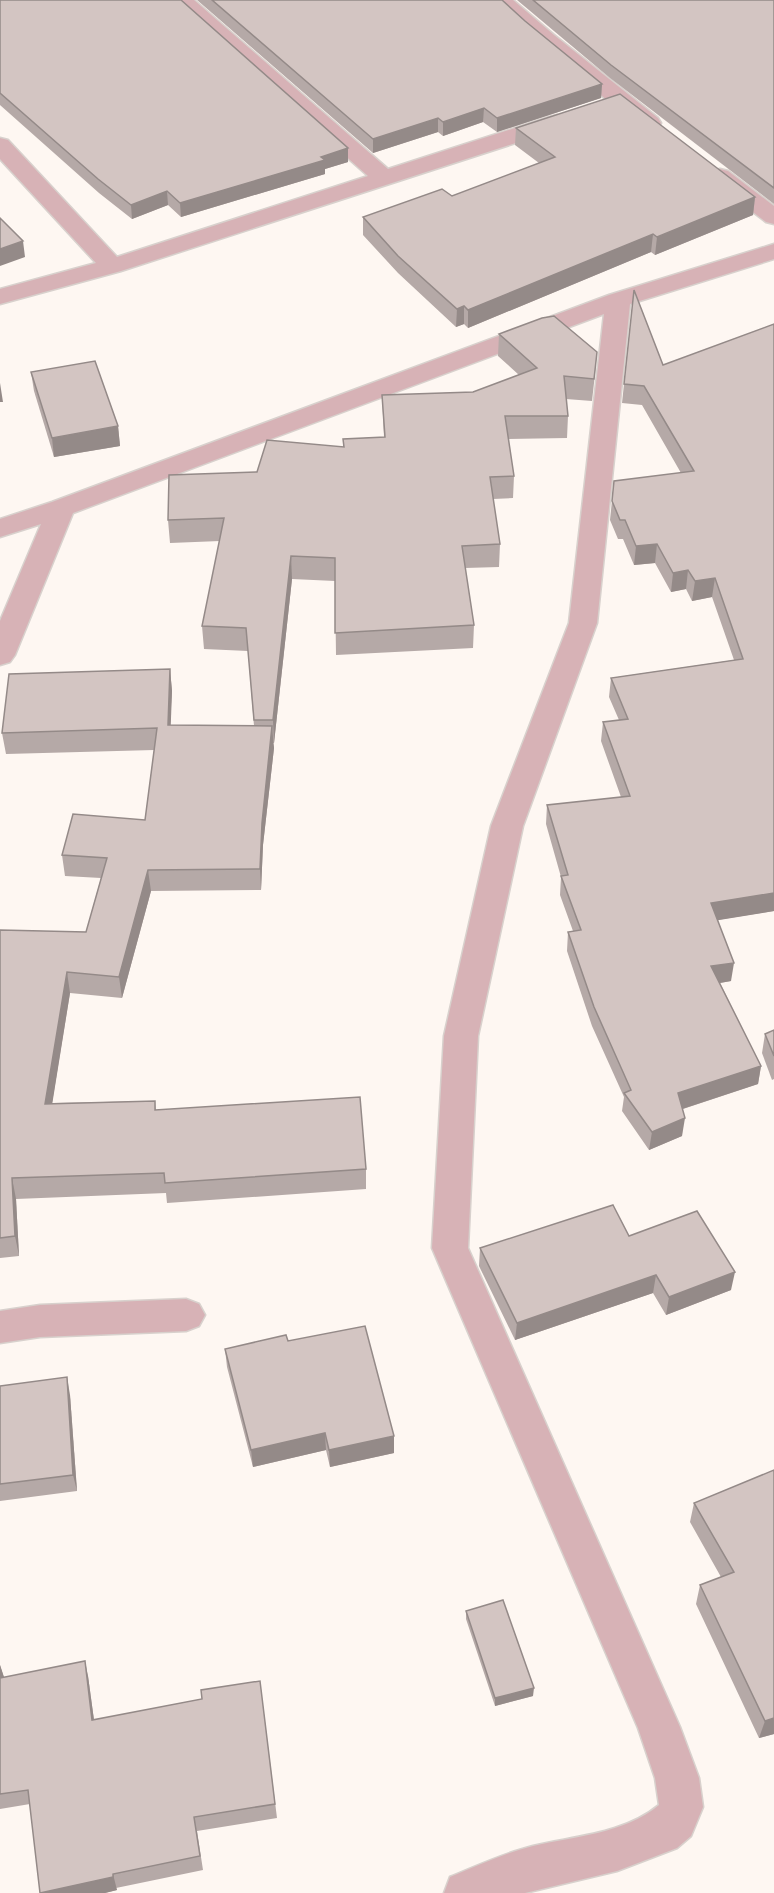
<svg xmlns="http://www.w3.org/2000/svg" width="774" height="1893" font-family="Arial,sans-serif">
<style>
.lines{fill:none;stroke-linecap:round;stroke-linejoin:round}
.minor-casing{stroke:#d8d1cd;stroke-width:3}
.minor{fill:#d7b2b6;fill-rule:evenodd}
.wall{fill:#b5a9a7}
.shaded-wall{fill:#948a88}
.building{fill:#d3c5c2;stroke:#948a88;stroke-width:1.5}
</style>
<rect width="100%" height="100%" fill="#fef7f2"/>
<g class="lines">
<defs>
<g id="minor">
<polygon points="170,0 194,0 388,169 549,117 557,115 565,117 568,122 565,127 121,271 0,304 0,289 96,263 0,159 0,138 8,140 117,257 368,176"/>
<polygon points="490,0 513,0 554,35 658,118 661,123 658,128 650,130 642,128 538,45"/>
<polygon points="720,169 728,171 774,206 774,224 766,222 712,181 708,176 712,171"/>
<path d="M774,244v15l-144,45 -33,319 -74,203 -45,210 -10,212 212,479 19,51 4,29 -12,29 -14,12 -60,23 -92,22h-81l6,-16c27,-11 54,-24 83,-31 42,-10 91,-12 126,-41l-4,-27 -17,-50 -206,-480 12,-212 47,-210 78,-203 35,-309 -531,199 -58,142 -5,7 -10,3v-44l41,-97 -41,13v-18l52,-17 557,-207z"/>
<polygon points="186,1299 199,1304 205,1315 199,1326 186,1331 40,1337 0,1343 0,1311 40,1305"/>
</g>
</defs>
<use href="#minor" class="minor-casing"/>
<use href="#minor" class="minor"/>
</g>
<g class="wall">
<polygon points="0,0 348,148 348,162 325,169 325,174 181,217 168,205 132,219 99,193 0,105"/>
<polygon points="197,0 502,0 525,21 602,84 601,98 497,132 483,122 443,136 438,132 373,153"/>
<polygon points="517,0 774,0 774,204 610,78"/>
<polygon points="516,128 755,197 753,215 655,255 651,252 468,328 464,324 456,327 398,273 363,235 363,217 452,196 539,163 515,145"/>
<polygon points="634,290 663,365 774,324 774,911 717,920 731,981 720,983 761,1066 758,1084 683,1109 682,1136 649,1150 622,1111 624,1097 592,1026 567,951 568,932 573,931 560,895 561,877 546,824 547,805 621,797 601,741 603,722 619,720 609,697 611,678 734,660 712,597 692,601 686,589 671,592 655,563 634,565 623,539 618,539 610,520 614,481 681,473 642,405 622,403"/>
<polygon points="499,334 597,352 595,374 592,401 566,399 568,416 567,438 508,439 514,476 513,498 493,499 500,544 499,567 465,568 474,625 473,648 336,655 335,581 292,579 274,743 273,743 274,748 263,845 261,890 151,891 122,998 70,993 52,1103 155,1101 156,1110 366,1169 366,1189 167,1203 166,1193 16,1199 19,1256 0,1258 0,930 86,932 101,878 65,876 62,855 145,820 154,750 6,754 2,733 170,669 172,691 170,725 254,726 248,651 204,649 202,626 220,541 170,543 168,520 257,472 343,447 343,439 384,437 382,395 473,392 519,375 498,356"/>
<polygon points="31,372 118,426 120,446 54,457 34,391"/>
<polygon points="774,1030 774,1079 772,1080 762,1053 765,1034"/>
<polygon points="629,1236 731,1290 666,1315 653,1293 515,1340 479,1266 480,1248"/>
<polygon points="288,1341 394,1436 394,1453 330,1467 326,1450 253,1467 227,1367 225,1349"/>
<polygon points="0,1386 70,1395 77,1491 0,1501"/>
<polygon points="774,1470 774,1734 759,1738 696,1604 700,1585 721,1577 690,1522 694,1503"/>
<polygon points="466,1611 533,1696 495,1706 466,1619"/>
<polygon points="0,1665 4,1678 88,1676 94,1720 202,1699 260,1681 277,1818 197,1831 203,1870 116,1888 117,1890 105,1893 40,1893 30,1804 0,1809"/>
</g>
<g class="shaded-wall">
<polygon points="602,84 601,98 497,132 497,118"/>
<polygon points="484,108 483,122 443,136 443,122"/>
<polygon points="438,118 438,132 373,153 373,139"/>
<polygon points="348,148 348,162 325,169 325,174 181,217 180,203"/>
<polygon points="167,191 168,205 132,219 131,205"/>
<polygon points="755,197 753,215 655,255 657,237"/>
<polygon points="653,234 651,252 468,328 468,310"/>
<polygon points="23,241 25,257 0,266 0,249"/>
<polygon points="464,306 464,324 456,327 457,309"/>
<polygon points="0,383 3,402 0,402"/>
<polygon points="118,426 120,446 54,457 52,438"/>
<polygon points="657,544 655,563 634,565 636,546"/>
<polygon points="291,556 292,579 274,743 273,720"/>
<polygon points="688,570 686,589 671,592 673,573"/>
<polygon points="715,578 712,597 692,601 695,581"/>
<polygon points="170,669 172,691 170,746 168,725"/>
<polygon points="272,726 274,748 263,845 261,890 260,869 262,823"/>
<polygon points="148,870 151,891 122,998 119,977"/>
<polygon points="774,893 774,911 707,922 711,903"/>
<polygon points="734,963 731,981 708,985 711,966"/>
<polygon points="67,972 70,993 49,1124 45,1104"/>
<polygon points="761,1066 758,1084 676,1111 678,1093"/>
<polygon points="685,1118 682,1136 649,1150 652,1132"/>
<polygon points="12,1178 16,1199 19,1256 15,1236"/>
<polygon points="735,1272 731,1290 666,1315 669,1297"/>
<polygon points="656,1275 653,1293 515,1340 517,1323"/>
<polygon points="67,1377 70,1395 77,1491 73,1475"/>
<polygon points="325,1433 326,1450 253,1467 251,1450"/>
<polygon points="394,1436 394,1453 330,1467 329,1450"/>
<polygon points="85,1661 88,1676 96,1735 92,1720"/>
<polygon points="0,1665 4,1677 5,1694 0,1679"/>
<polygon points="534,1688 533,1696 495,1706 495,1698"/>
<polygon points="774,1718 774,1734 759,1738 765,1721"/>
<polygon points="113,1874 117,1890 105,1893 40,1893"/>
</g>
<g class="building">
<polygon points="0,0 181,0 348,148 321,157 325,160 180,203 167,191 131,205 98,179 0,93"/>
<polygon points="212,0 502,0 525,21 602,84 497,118 484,108 443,122 438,118 373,139"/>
<polygon points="533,0 774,0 774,188 611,65"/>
<polygon points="620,94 755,197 657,237 653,234 468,310 464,306 457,309 398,256 363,217 442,189 452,196 555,157 516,128"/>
<polygon points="0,218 23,241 0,249"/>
<polygon points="634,290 663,365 774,324 774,893 711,903 734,963 711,966 761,1066 678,1093 685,1118 652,1132 624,1093 631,1090 594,1007 568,932 581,930 561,876 568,875 547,805 630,796 603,722 628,719 611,678 743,659 715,578 695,581 688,570 673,573 657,544 636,546 625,520 620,520 612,501 614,481 694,471 644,386 624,384"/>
<polygon points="554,316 597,352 594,379 564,376 568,416 505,416 514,476 490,477 500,544 462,546 474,625 335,633 335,558 291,556 273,720 254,720 246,628 202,626 224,518 168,520 169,475 257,472 267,440 344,447 343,439 385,437 382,395 473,392 537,368 499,334 542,318"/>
<polygon points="95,361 118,426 52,438 31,372"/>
<polygon points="170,669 168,725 272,726 262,823 260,869 148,870 119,977 67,972 45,1104 155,1101 155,1110 360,1097 366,1169 165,1183 164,1173 12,1178 15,1236 0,1238 0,930 86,932 107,858 62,855 73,814 145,820 157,728 2,733 9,674"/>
<polygon points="774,1030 774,1056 765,1034"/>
<polygon points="613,1205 629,1236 697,1211 735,1272 669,1297 656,1275 517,1323 480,1248"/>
<polygon points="365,1326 394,1436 329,1450 325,1433 251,1450 225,1349 286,1335 288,1341"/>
<polygon points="67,1377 73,1475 0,1484 0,1386"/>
<polygon points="774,1470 774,1718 765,1721 700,1585 734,1572 694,1503"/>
<polygon points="503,1600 534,1688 495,1698 466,1611"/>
<polygon points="85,1661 92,1720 202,1699 201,1690 260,1681 275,1804 194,1817 200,1856 113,1874 113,1877 40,1893 28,1790 0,1794 0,1678"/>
</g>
</svg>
